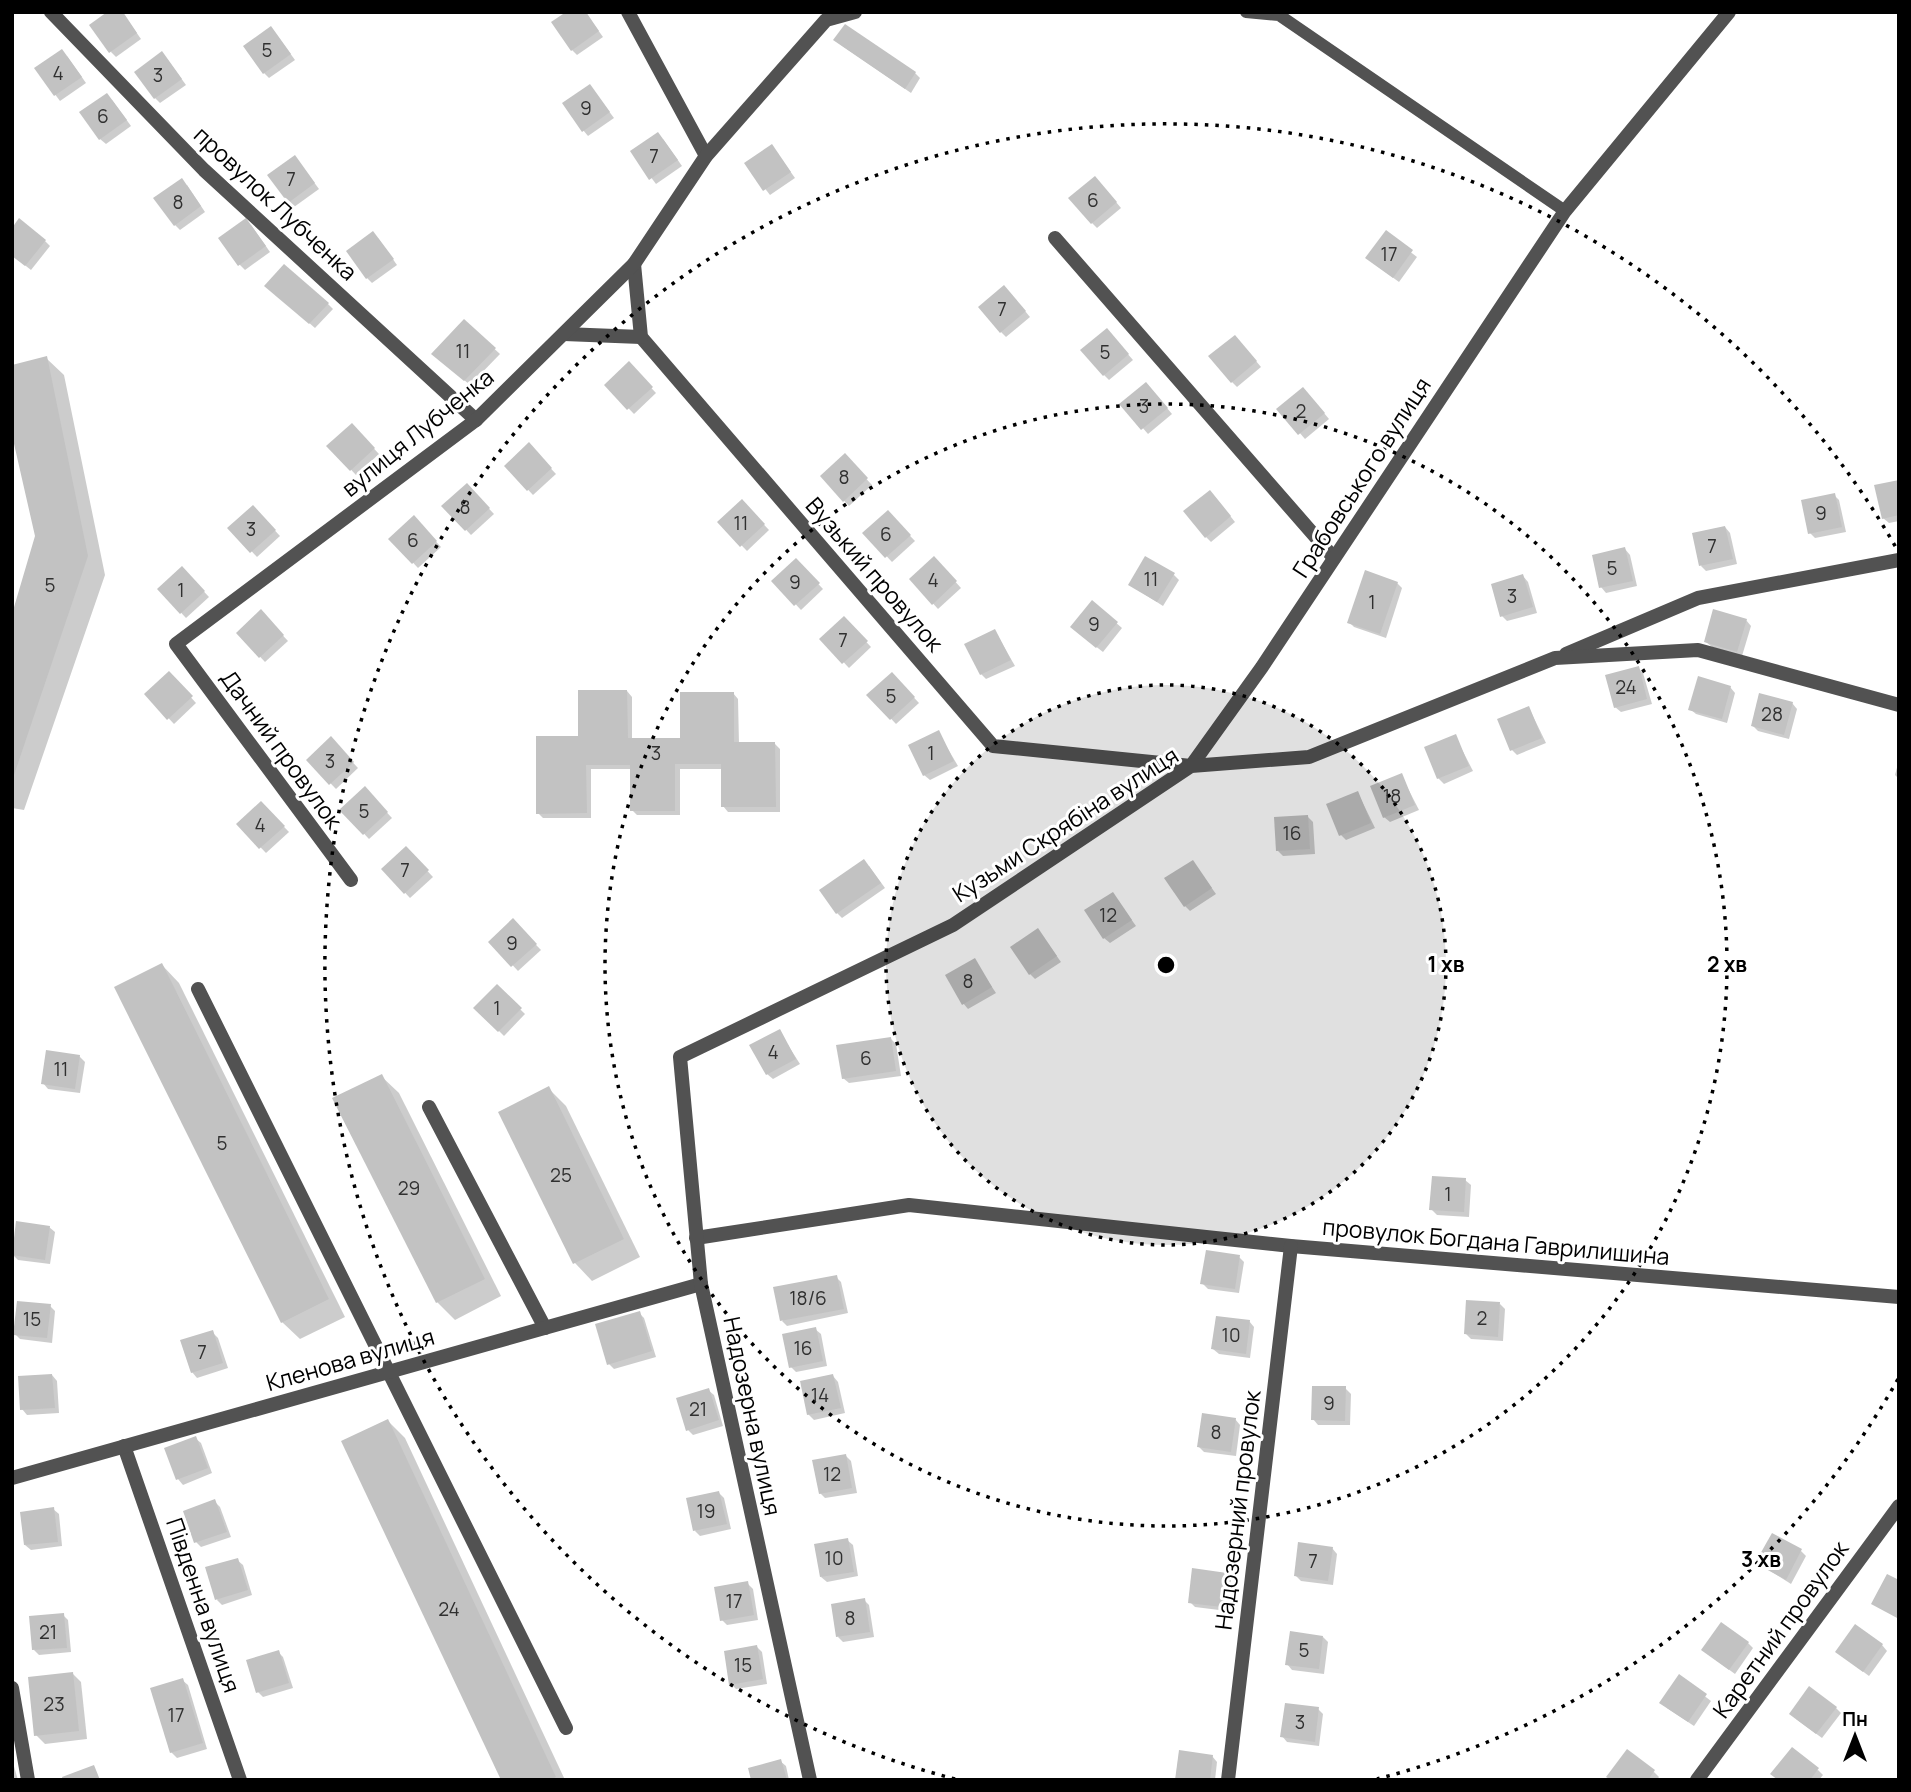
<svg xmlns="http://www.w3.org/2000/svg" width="1911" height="1792" font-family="Manrope,sans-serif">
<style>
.shadow{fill:#0003}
.building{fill:#c2c2c2}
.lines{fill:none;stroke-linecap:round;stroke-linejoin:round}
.lane{stroke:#525252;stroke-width:12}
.street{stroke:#525252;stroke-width:14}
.ring{fill:none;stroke:#000;stroke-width:3.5;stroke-dasharray:3.5 7}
.labels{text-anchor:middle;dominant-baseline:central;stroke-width:6;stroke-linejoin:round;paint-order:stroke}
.number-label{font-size:19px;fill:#303030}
.street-label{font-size:23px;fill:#000;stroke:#fff}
.centre{fill:#000;stroke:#fff;stroke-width:3.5}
.ring-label{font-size:21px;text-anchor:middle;font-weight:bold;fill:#000;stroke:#fff;stroke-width:6;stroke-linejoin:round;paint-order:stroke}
</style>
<rect width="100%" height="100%" fill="#fff"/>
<g class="shadow">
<polygon points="122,12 141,39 116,57 111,52"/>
<polygon points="585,12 603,37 577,55 572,50"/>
<polygon points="276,34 295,60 269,78 264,73"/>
<polygon points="841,45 915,73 920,78 911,93"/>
<polygon points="67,56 86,83 60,101 36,69"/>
<polygon points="167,59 186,85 160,103 155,98"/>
<polygon points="590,86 614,118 588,136 583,130"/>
<polygon points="112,100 131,126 106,144 100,139"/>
<polygon points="663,139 682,166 656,184 632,152"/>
<polygon points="772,146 795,178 770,195 746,164"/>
<polygon points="295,157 319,189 294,207 289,202"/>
<polygon points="1100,183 1121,208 1097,228 1092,223"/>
<polygon points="187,185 205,212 180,230 175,225"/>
<polygon points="251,225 270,252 245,270 239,264"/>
<polygon points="1386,233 1417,257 1399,282 1373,263"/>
<polygon points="378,238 397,265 372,283 367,278"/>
<polygon points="45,241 50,246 31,270 12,255"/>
<polygon points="272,291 328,304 333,309 315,328"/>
<polygon points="1009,292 1030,317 1006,337 1001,332"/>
<polygon points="464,321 500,354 470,385 439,359"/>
<polygon points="1112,336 1133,360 1109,380 1104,375"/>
<polygon points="1240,342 1261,367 1237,387 1232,382"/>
<polygon points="46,358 64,375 105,575 24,810 12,808 12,620 37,536"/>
<polygon points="629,364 656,393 634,414 606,385"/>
<polygon points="1151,389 1172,414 1148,434 1122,404"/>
<polygon points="1308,394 1329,419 1305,439 1279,409"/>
<polygon points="352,425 379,454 356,475 329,446"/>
<polygon points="529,445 556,474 533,495 506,466"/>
<polygon points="845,456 872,485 849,506 822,477"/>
<polygon points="1899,482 1899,521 1889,523 1883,518"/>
<polygon points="467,485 494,514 471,535 444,506"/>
<polygon points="1834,495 1839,500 1846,532 1815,538 1810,533"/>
<polygon points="1215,497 1235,522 1211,542 1206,537"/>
<polygon points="742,501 769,530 747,551 719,522"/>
<polygon points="253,507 280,536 257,557 230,528"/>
<polygon points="887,512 915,541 892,562 865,533"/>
<polygon points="414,518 441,547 418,568 391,539"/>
<polygon points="1725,527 1730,533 1737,564 1706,571 1701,566"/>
<polygon points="1625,549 1630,555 1637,586 1606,593 1601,587"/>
<polygon points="934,558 961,588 938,609 911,579"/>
<polygon points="796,560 823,589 801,610 774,581"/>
<polygon points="182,568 209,597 186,618 159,589"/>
<polygon points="1174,575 1179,580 1163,606 1130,585"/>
<polygon points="1523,576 1528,582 1537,613 1507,621 1502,616"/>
<polygon points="1397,583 1402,588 1386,638 1354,627 1349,622"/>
<polygon points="1092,602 1122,628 1103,652 1077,632"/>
<polygon points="261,612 288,641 265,662 238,633"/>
<polygon points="844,618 871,647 849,668 822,639"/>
<polygon points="1746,620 1751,626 1742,656 1712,647 1706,642"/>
<polygon points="995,631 1015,666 986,679 981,674"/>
<polygon points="1638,668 1643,673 1652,704 1621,712 1615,707"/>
<polygon points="169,673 196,703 174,724 146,694"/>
<polygon points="892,674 919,703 896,724 869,695"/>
<polygon points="1730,687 1735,693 1727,723 1696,714 1690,709"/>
<polygon points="627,691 632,697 632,740 681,740 733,693 738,699 739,744 775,744 780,749 780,812 728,812 723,806 723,769 680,769 680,815 637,815 632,810 632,769 591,769 591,818 543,818 538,813 580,738"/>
<polygon points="1792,703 1797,709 1789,739 1758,731 1752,725"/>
<polygon points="1529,708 1546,743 1517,755 1512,750"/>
<polygon points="938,732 958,766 930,780 924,775"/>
<polygon points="1455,736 1473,771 1444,784 1438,778"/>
<polygon points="331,739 358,768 336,789 308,760"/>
<polygon points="1899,760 1899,779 1895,775"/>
<polygon points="1401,775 1419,810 1390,822 1384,817"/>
<polygon points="365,789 392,818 369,839 342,810"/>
<polygon points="1358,793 1375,828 1346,840 1341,835"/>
<polygon points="261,803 289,832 266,853 238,824"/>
<polygon points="1308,817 1313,822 1315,854 1283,856 1278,851"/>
<polygon points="406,848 433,877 410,898 383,869"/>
<polygon points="1193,862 1216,894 1190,911 1185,906"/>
<polygon points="869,866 885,888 842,918 837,913"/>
<polygon points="1113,894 1136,926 1110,943 1104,938"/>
<polygon points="513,921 541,950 518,971 491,942"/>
<polygon points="1038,930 1061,962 1035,979 1030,974"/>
<polygon points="974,960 996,993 968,1009 963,1003"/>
<polygon points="162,965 179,983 345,1317 300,1339 282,1322"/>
<polygon points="497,987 525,1014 504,1036 476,1008"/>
<polygon points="779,1031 800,1064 773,1079 767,1074"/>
<polygon points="890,1038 896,1044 901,1076 849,1083 843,1078"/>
<polygon points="79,1056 85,1062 80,1093 48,1089 43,1083"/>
<polygon points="381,1076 399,1093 501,1296 455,1320 437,1302 335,1099"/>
<polygon points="549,1089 566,1106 640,1257 592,1281 575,1263 500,1113"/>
<polygon points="1465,1180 1471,1185 1469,1217 1437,1215 1431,1209"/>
<polygon points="49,1227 55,1232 50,1264 18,1260 13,1255"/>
<polygon points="1239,1257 1244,1262 1239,1293 1208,1289 1202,1283"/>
<polygon points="836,1277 841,1282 848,1313 787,1326 782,1321"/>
<polygon points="1500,1304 1505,1309 1503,1341 1471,1339 1466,1334"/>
<polygon points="50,1306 55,1311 52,1343 20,1339 15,1334"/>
<polygon points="639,1313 644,1318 656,1357 614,1369 609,1364"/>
<polygon points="1249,1321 1254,1327 1250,1358 1219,1354 1213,1349"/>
<polygon points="815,1329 821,1334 827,1366 796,1372 791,1367"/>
<polygon points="212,1332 218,1338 228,1368 197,1378 192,1372"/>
<polygon points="52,1375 57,1381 59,1413 27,1415 22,1409"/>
<polygon points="833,1376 838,1382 845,1413 814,1420 808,1414"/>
<polygon points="1345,1388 1351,1394 1350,1425 1318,1425 1313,1419"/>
<polygon points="708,1390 714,1395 723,1426 693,1435 688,1430"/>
<polygon points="1235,1419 1240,1425 1236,1456 1204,1452 1199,1447"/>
<polygon points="388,1421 405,1438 565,1780 502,1780"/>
<polygon points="195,1438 201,1443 212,1473 183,1485 178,1479 166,1449"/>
<polygon points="846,1456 851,1461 857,1493 825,1498 820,1493"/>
<polygon points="719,1493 724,1498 731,1529 700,1536 695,1531"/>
<polygon points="215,1502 220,1507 231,1537 201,1547 196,1542"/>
<polygon points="53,1509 59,1514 62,1546 31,1550 25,1545"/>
<polygon points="847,1540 853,1545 858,1576 827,1582 821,1577"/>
<polygon points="1332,1548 1337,1554 1333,1585 1301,1581 1296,1576"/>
<polygon points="1801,1551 1806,1556 1791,1584 1758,1563"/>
<polygon points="237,1560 243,1565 252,1595 222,1605 217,1600"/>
<polygon points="1226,1575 1231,1580 1227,1611 1195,1607 1190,1602"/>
<polygon points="747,1583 753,1589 758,1620 727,1625 722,1620"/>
<polygon points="864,1600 869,1605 874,1637 843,1642 838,1637"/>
<polygon points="63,1615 68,1620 71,1652 39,1655 34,1650"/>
<polygon points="1323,1637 1328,1642 1324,1674 1292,1670 1287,1664"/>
<polygon points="1748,1643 1753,1648 1735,1674 1709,1655"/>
<polygon points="1882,1645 1887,1651 1869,1676 1837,1652"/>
<polygon points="757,1647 762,1652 767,1684 736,1689 731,1684"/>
<polygon points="278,1652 283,1657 293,1688 263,1697 258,1692"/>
<polygon points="73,1674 81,1682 87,1739 45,1744 36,1735"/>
<polygon points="1680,1677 1711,1701 1694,1726 1667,1708"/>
<polygon points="182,1680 188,1685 207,1749 177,1758 171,1752"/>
<polygon points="1836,1708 1841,1713 1822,1738 1796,1719"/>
<polygon points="1318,1709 1323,1714 1319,1746 1287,1742 1282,1736"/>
<polygon points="1212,1756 1217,1762 1215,1780 1177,1780"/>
<polygon points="780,1761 786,1766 789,1780 753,1780"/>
<polygon points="12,1762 13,1763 18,1780 12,1780"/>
<polygon points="1818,1770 1823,1775 1819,1780 1779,1780"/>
<polygon points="1654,1772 1659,1777 1657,1780 1612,1780"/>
</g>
<g class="building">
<polygon points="107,12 123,12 137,33 109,53 89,25"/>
<polygon points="566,12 586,12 599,31 571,51 551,22"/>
<polygon points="845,24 916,72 905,89 833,40"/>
<polygon points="271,26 291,54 263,74 243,46"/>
<polygon points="62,49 82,77 54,96 34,68"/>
<polygon points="162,51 182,79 154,99 134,72"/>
<polygon points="590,84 610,112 582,132 562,103"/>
<polygon points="107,93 127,120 99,140 79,112"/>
<polygon points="658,132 678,160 649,180 630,151"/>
<polygon points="772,144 791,172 763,191 744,163"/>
<polygon points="295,155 315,183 288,203 267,175"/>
<polygon points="1095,176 1117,202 1091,224 1068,198"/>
<polygon points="182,178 201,206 174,226 153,198"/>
<polygon points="19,218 46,240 25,266 12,256 12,228"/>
<polygon points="246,218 266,246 238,266 218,238"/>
<polygon points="1386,230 1413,250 1393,278 1365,258"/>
<polygon points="373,231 394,259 366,279 346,251"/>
<polygon points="284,264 329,303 309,324 264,286"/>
<polygon points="1004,285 1026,311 1000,333 978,307"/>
<polygon points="464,319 496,348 464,381 431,354"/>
<polygon points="1107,328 1129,354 1103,376 1080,350"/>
<polygon points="1235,335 1257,361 1231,383 1208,356"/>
<polygon points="47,356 88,556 13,778 12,614 35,536 12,435 12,365"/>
<polygon points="629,361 653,387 627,410 604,385"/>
<polygon points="1146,382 1168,408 1141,430 1119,404"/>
<polygon points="1303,387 1325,413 1298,435 1276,409"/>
<polygon points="352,423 375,448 350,471 326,446"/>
<polygon points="529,442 552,468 527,491 504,466"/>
<polygon points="845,453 868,478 843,502 820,476"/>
<polygon points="1899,480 1899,515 1882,519 1874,485"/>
<polygon points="467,483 490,508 465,531 441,506"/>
<polygon points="1210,490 1231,516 1205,538 1183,511"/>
<polygon points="1835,493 1842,527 1808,534 1801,500"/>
<polygon points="742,499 765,524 740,547 717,522"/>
<polygon points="253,505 276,530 250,553 227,528"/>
<polygon points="888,510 911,535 885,558 862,533"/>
<polygon points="414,515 437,541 412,564 388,539"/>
<polygon points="1725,526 1733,559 1699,566 1692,533"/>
<polygon points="1625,547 1633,581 1599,588 1592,555"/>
<polygon points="934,556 957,581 932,605 909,579"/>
<polygon points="1145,556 1175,573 1157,602 1128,585"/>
<polygon points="796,558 820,583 794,606 771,581"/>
<polygon points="182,566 205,591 180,614 157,589"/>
<polygon points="1365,570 1398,582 1380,634 1347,623"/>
<polygon points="1523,574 1533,607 1500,617 1491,584"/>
<polygon points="1092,600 1118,622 1096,648 1070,627"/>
<polygon points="261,609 284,635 259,658 236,633"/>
<polygon points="1713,609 1747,619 1737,652 1704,642"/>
<polygon points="844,616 868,641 842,664 819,639"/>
<polygon points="995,629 1011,660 980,675 964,644"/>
<polygon points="1639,666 1647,699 1614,708 1605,675"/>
<polygon points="169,671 193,696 167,720 144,694"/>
<polygon points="892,672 915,697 890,720 866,695"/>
<polygon points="1698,676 1731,686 1722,719 1688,710"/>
<polygon points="578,690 627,690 628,738 680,738 680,692 734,692 734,742 775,742 776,807 721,807 721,764 675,764 675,811 630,811 630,765 586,765 587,813 536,814 536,736 578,736"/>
<polygon points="1759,693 1793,702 1784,735 1751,726"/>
<polygon points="1529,706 1542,738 1510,751 1497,719"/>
<polygon points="939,730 954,761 923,776 908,745"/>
<polygon points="1456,734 1469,766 1437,779 1424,747"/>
<polygon points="331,736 354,762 329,785 306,760"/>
<polygon points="1402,773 1415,805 1383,818 1370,786"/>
<polygon points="365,786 388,812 363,835 339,810"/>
<polygon points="1358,791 1371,823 1339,836 1326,804"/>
<polygon points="261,801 285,826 259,849 236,824"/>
<polygon points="1308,815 1310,849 1276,851 1274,817"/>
<polygon points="406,846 429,870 404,894 381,869"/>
<polygon points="864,859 881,883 836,914 819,890"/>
<polygon points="1193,860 1212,888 1184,907 1164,878"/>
<polygon points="1113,892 1132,920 1103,939 1084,910"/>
<polygon points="513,918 537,944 511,967 488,942"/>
<polygon points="1038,928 1057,956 1029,975 1010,947"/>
<polygon points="975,958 992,987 962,1005 945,975"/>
<polygon points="162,963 329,1299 281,1323 114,987"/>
<polygon points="497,984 522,1008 498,1032 473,1008"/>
<polygon points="780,1029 796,1059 766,1075 749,1045"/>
<polygon points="891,1037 896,1071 842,1079 836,1045"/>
<polygon points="46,1050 80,1055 75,1089 41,1084"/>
<polygon points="382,1074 485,1279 436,1303 332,1098"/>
<polygon points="549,1086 624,1239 573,1264 498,1112"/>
<polygon points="1432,1176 1466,1178 1464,1212 1429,1210"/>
<polygon points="16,1221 50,1226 45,1260 12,1255"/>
<polygon points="1206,1250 1240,1255 1235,1289 1200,1284"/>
<polygon points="837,1275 844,1309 780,1321 773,1287"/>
<polygon points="1466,1300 1500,1302 1498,1337 1464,1334"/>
<polygon points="17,1301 51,1304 47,1338 13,1335"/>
<polygon points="640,1311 652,1351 607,1365 595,1324"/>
<polygon points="1216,1316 1250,1320 1246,1354 1211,1349"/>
<polygon points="816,1327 823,1361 789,1368 782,1334"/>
<polygon points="213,1330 223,1363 191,1373 180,1340"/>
<polygon points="52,1374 55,1408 20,1410 18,1376"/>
<polygon points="833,1374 841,1408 807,1415 800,1381"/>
<polygon points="1312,1386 1346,1386 1345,1421 1311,1420"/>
<polygon points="709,1388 719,1420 686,1431 676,1398"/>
<polygon points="1202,1413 1236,1418 1231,1452 1197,1447"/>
<polygon points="388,1419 556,1777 550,1780 501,1780 341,1441"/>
<polygon points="196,1436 208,1468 176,1480 164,1448"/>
<polygon points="846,1454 852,1488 819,1494 812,1460"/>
<polygon points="719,1491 727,1524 693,1531 686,1498"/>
<polygon points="215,1499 227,1532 194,1543 183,1511"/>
<polygon points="54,1507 58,1542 24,1545 20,1512"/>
<polygon points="1772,1533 1802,1549 1786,1580 1755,1563"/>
<polygon points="848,1538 854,1572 820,1577 814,1544"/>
<polygon points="1298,1542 1333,1547 1328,1581 1294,1576"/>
<polygon points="238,1558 248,1590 215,1600 205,1567"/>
<polygon points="1192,1568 1227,1573 1222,1607 1188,1603"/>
<polygon points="1887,1574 1899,1580 1899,1619 1871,1604"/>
<polygon points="748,1581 754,1615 720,1621 714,1587"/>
<polygon points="865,1598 870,1632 836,1637 831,1604"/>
<polygon points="64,1613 67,1648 32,1650 29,1616"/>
<polygon points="1721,1622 1749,1642 1729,1670 1701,1650"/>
<polygon points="1855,1624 1883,1644 1863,1672 1835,1652"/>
<polygon points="1290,1631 1323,1636 1319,1669 1285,1665"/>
<polygon points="757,1645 763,1679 729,1685 724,1651"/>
<polygon points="279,1650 289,1683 256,1693 246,1660"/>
<polygon points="73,1672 79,1731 34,1736 28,1677"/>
<polygon points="1679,1674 1707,1694 1688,1722 1659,1703"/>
<polygon points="183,1678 203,1743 170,1753 150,1688"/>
<polygon points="1809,1686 1837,1707 1816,1734 1789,1714"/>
<polygon points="1285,1703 1319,1707 1315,1742 1280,1737"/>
<polygon points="1792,1747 1819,1768 1810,1780 1778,1780 1770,1774"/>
<polygon points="1627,1749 1655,1770 1648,1780 1611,1780 1606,1777"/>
<polygon points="1179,1750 1213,1755 1210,1780 1175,1780"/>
<polygon points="781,1759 787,1780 751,1780 748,1768"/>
<polygon points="94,1765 100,1780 63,1780 62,1777"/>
</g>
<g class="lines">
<polyline class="lane" points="1246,12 1279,15 1565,211"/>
<g class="street">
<polyline points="51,12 204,170 476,420"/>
<polyline points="628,12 706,156"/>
<polyline points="1055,238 1334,558"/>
<polyline points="634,264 641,337 993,746 1191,766 1262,667 1565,211 1729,12"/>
<polyline points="564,334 641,337"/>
<polyline points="1566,654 1698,598 1899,560"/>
<polyline points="351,880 176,644 476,420 634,264 706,156 826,20 855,12"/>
<polyline points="198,989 566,1728"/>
<polyline points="429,1107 545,1328"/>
<polyline points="696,1238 909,1205 1291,1246 1899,1297"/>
<polyline points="124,1446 240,1780"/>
<polyline points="12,1478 701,1284"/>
<polyline points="12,1688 28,1780"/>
<polyline points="810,1780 701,1284 680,1057 953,925 1191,766 1309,757 1555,658 1698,650 1899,705"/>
<polyline points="1228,1780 1291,1246"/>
<polyline points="1697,1780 1899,1506"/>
</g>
</g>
<circle cx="1166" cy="965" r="280" fill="#000" fill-opacity=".12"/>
<g class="ring">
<circle cx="1166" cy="965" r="280"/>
<circle cx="1166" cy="965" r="561"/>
<path d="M1898 1379A841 841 0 0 1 1377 1779M955 1779A841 841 0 1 1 1898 551"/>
</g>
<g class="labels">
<g class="number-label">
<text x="267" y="50">5</text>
<text x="58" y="73">4</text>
<text x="158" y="75">3</text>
<text x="586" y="108">9</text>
<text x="103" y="116">6</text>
<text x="654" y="156">7</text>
<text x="291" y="179">7</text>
<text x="1093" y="200">6</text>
<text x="178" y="202">8</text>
<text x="1389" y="254">17</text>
<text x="1002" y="309">7</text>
<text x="463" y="351">11</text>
<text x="1105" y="352">5</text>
<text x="1144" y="406">3</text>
<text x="1301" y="411">2</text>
<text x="844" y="477">8</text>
<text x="465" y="507">8</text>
<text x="1821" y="513">9</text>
<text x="741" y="523">11</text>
<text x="251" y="529">3</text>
<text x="886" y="534">6</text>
<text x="413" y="540">6</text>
<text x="1712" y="546">7</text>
<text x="1612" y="568">5</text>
<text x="1151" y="579">11</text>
<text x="933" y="580">4</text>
<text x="795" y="582">9</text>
<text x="50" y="585">5</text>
<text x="181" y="590">1</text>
<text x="1512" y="596">3</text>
<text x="1372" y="602">1</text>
<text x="1094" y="624">9</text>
<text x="843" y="640">7</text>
<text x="1626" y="687">24</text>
<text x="891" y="696">5</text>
<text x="1772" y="714">28</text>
<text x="656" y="753">3</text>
<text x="931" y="753">1</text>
<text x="330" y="761">3</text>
<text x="1392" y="796">18</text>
<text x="364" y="811">5</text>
<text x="260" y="825">4</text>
<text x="1292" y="833">16</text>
<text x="405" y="870">7</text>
<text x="1108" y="915">12</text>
<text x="512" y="943">9</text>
<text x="968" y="981">8</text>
<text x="497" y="1008">1</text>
<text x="773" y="1052">4</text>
<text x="866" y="1058">6</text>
<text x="61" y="1069">11</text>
<text x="222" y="1143">5</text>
<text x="561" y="1175">25</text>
<text x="409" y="1188">29</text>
<text x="1448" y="1194">1</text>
<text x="808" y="1298">18/6</text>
<text x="1482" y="1318">2</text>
<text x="32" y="1319">15</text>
<text x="1231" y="1335">10</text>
<text x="803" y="1348">16</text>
<text x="202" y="1352">7</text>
<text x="820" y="1395">14</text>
<text x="1329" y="1403">9</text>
<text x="698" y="1409">21</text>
<text x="1216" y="1432">8</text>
<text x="832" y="1474">12</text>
<text x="706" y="1511">19</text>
<text x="834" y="1558">10</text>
<text x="1313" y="1561">7</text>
<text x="734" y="1601">17</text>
<text x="449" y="1609">24</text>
<text x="850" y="1618">8</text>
<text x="48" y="1632">21</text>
<text x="1304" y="1650">5</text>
<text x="743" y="1665">15</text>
<text x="54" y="1704">23</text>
<text x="176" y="1715">17</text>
<text x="1300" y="1722">3</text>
</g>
<g class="street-label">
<text transform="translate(276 203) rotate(43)">провулок Лубченка</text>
<text transform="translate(417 432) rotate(-39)">вулиця Лубченка</text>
<text transform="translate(1361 477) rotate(-57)">Грабовського вулиця</text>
<text transform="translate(875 574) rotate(49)">Вузький провулок</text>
<text transform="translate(282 749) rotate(54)">Дачний провулок</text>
<text transform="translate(1065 824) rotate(-33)">Кузьми Скрябіна вулиця</text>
<text transform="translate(1496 1241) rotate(5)">провулок Богдана Гаврилишина</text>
<text transform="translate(350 1359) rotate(-16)">Кленова вулиця</text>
<text transform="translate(753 1416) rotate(78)">Надозерна вулиця</text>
<text transform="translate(1237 1510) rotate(-83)">Надозерний провулок</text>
<text transform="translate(204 1605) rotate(71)">Південна вулиця</text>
<text transform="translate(1780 1629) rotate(-54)">Каретний провулок</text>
</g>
</g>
<circle cx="1166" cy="965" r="10" class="centre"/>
<g class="ring-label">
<text x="1446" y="972">1 хв</text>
<text x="1727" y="972">2 хв</text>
<text x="1761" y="1567">3 хв</text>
</g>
<rect width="1911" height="1792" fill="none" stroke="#000000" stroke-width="28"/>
<g transform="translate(1855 1736)" stroke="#ffffff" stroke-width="5" paint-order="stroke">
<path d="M0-5L12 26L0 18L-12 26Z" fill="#000000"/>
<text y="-10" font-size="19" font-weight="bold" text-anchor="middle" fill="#000000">Пн</text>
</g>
</svg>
